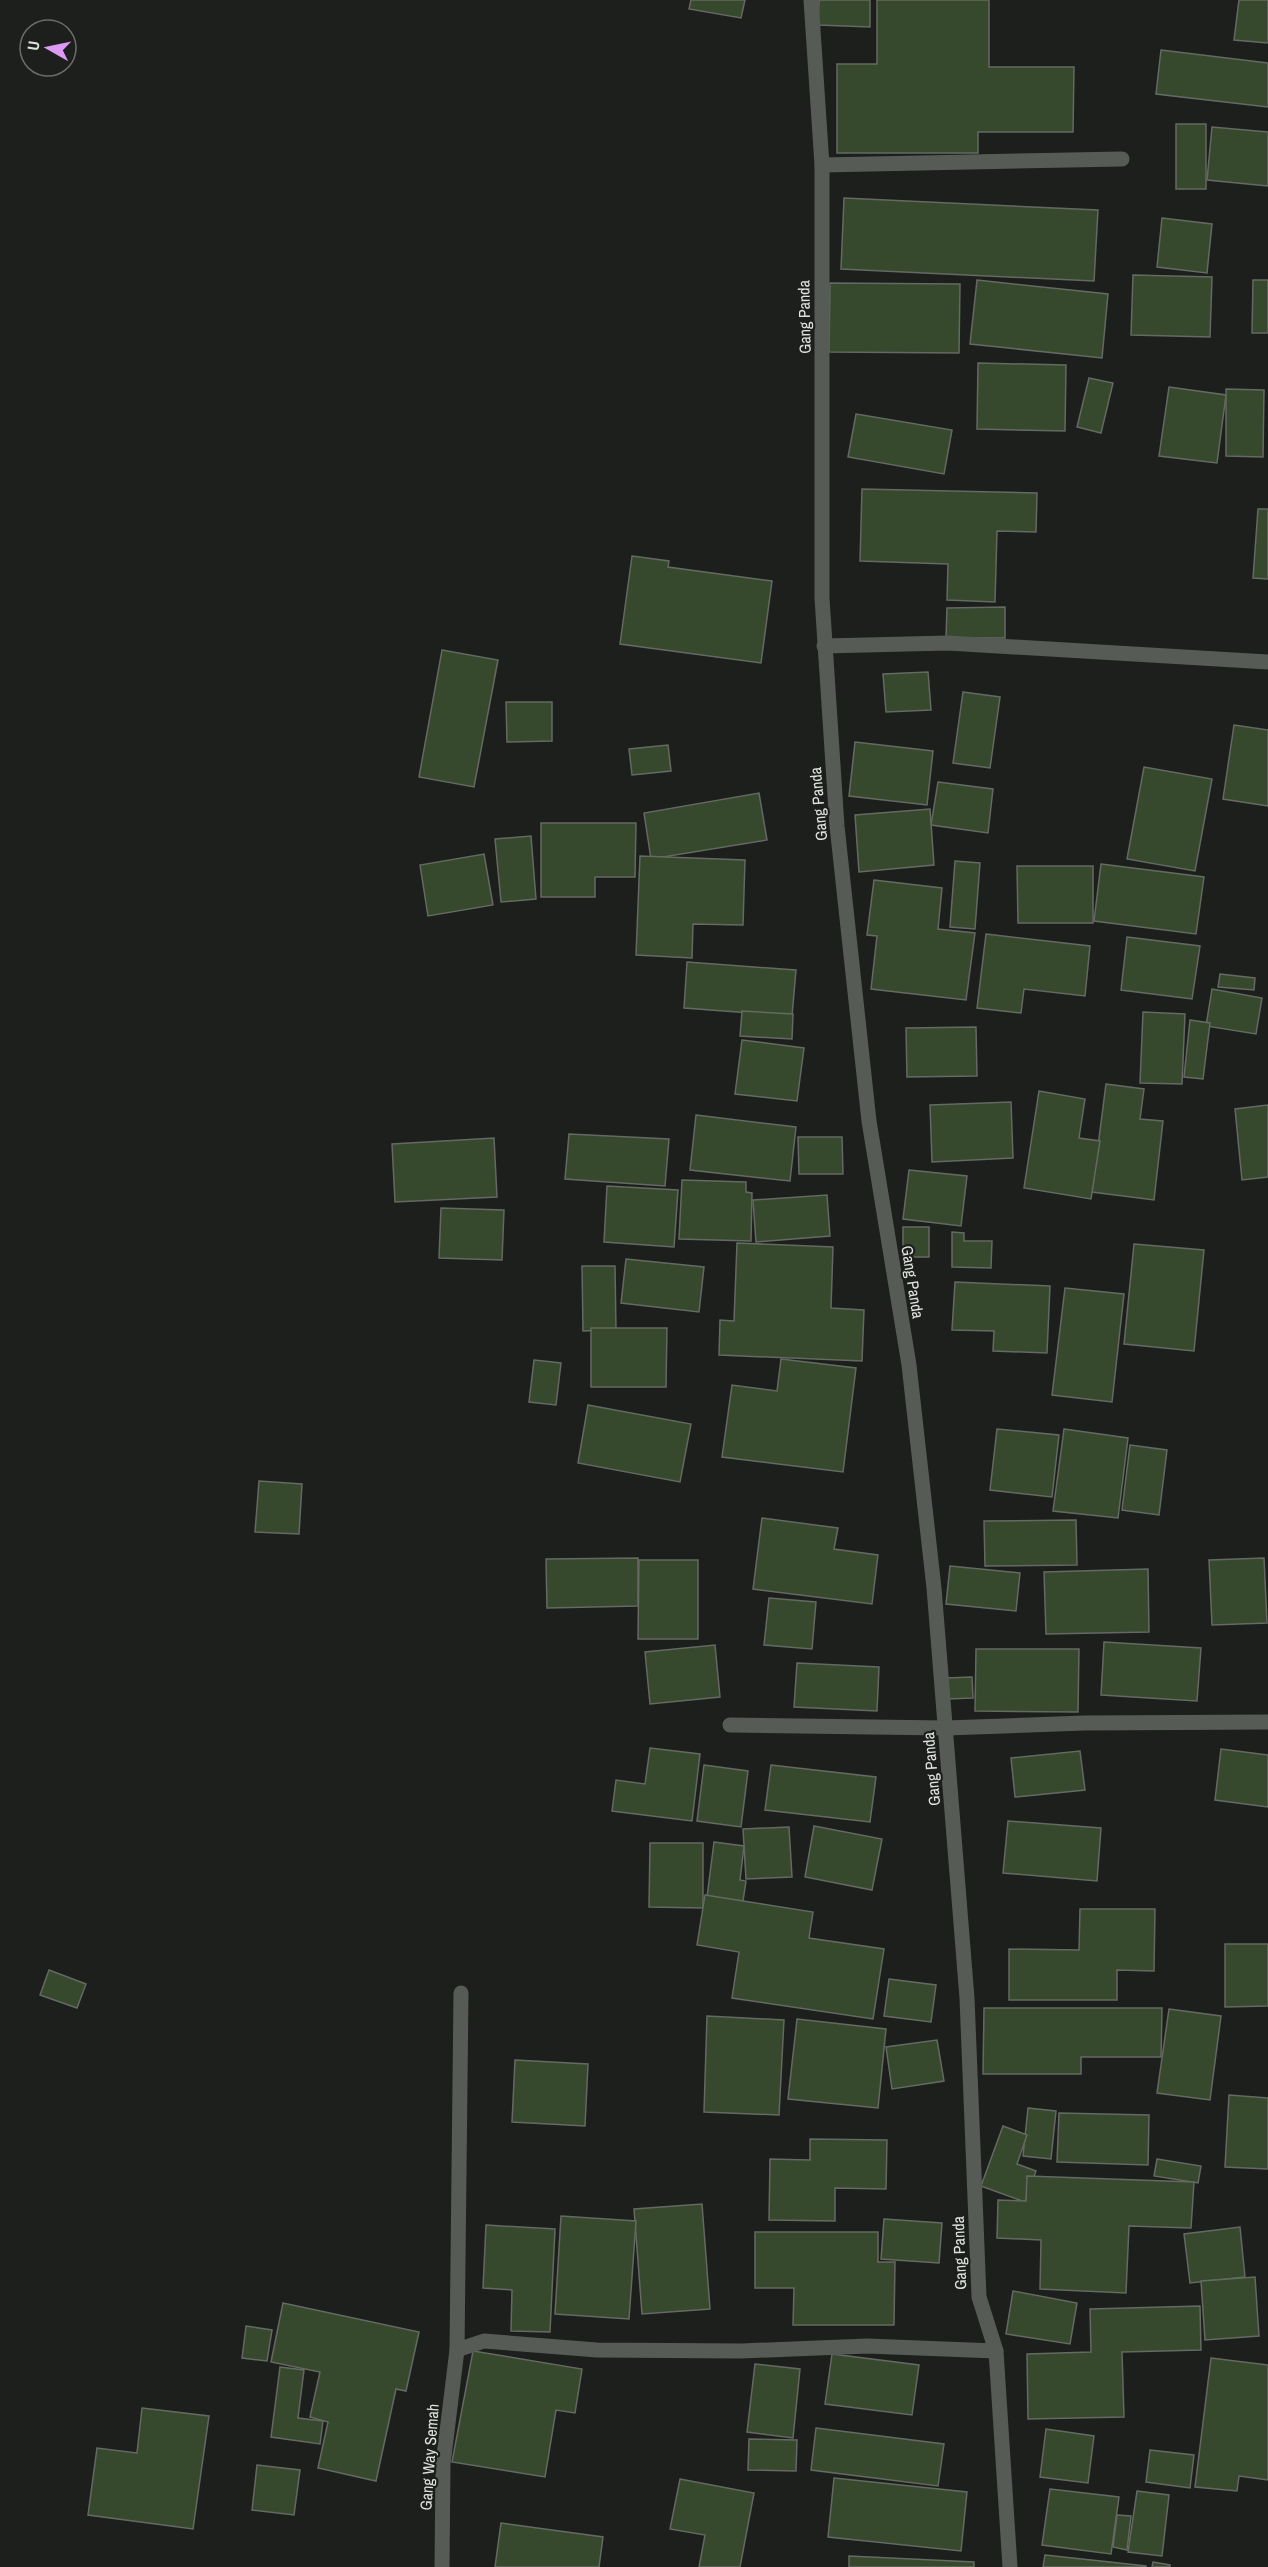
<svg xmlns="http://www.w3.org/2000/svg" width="1268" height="2567" font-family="'Archivo Narrow',sans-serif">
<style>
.building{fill:#36492d;stroke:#656963;stroke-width:1.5}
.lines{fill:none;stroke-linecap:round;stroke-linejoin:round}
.service{stroke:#575b56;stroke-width:15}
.minor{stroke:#575b56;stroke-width:15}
.labels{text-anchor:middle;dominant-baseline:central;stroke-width:4.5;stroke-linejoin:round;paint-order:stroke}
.street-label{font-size:16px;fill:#dfe2df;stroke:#1c1f1b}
</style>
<rect width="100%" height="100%" fill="#1c1f1b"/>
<g class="building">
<polygon points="691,0 745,0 741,18 689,9"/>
<polygon points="819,0 870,0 870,27 818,25"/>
<polygon points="877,0 989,0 989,67 1074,67 1073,132 978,132 978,153 837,153 837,64 877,64"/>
<polygon points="1239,0 1268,0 1268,43 1234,40"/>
<polygon points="1161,50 1268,63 1268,107 1156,94"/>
<rect x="1176" y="124" width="30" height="65"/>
<polygon points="1212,127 1268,132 1268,186 1207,180"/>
<polygon points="844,198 1098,210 1094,281 841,269"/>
<polygon points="1162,218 1212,224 1207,273 1157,267"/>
<polygon points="1133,275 1212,277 1210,337 1131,335"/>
<polygon points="977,280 1108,294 1102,358 970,344"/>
<polygon points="1253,280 1268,280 1268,333 1252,333"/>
<polygon points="830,283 960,284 959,353 829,352"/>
<polygon points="978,363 1066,365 1065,431 977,429"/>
<polygon points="1089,378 1113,383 1101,433 1077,427"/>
<polygon points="1169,387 1226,395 1217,463 1159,456"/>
<polygon points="1226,389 1264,390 1263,457 1226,456"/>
<polygon points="856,414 952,430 944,474 848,457"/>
<polygon points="862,489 1037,493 1036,532 997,531 995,602 947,600 948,564 860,561"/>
<polygon points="1258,509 1268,509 1268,579 1253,578"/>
<polygon points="632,556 669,561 668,567 772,581 761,663 620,644"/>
<polygon points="1005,607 1005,638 946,638 947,608"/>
<polygon points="442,650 498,660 474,787 419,777"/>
<polygon points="928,672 931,710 886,712 883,674"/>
<polygon points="963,692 1000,697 990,768 953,763"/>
<polygon points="506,702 552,702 552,741 507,742"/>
<polygon points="1234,725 1268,730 1268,806 1223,799"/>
<polygon points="855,742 933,751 927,805 849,796"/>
<polygon points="668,745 671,771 632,775 629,749"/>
<polygon points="1144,767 1212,779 1195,871 1127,859"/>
<polygon points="938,782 993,789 988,833 931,825"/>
<polygon points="759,793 767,840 651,859 644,813"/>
<polygon points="930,809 934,865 859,872 855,815"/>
<polygon points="541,823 636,823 635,877 595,877 595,897 541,897"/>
<polygon points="531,836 536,899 501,902 495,839"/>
<polygon points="484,854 493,905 428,916 420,865"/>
<polygon points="640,856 745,860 743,925 693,924 692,958 636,955"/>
<polygon points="955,861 980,863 975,929 950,927"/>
<polygon points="1101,864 1204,877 1196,934 1094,921"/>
<polygon points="1017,866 1093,866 1093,923 1018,923"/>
<polygon points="874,880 942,888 938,929 975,933 966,1000 871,989 877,936 867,935"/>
<polygon points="986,934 1090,946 1085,996 1024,989 1021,1013 977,1008"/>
<polygon points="1127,937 1200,946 1192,999 1121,990"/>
<polygon points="687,962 796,970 792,1016 684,1008"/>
<polygon points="1220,974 1255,978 1254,990 1218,987"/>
<polygon points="1212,989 1262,998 1256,1034 1206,1026"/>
<polygon points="742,1011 793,1014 792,1039 740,1036"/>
<polygon points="1143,1012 1185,1014 1182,1084 1140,1083"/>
<polygon points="1190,1020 1210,1023 1203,1079 1184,1077"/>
<polygon points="976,1027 977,1076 907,1077 906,1028"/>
<polygon points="742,1040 804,1048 797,1101 735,1094"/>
<polygon points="1106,1084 1144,1089 1140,1119 1163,1121 1154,1200 1092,1192"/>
<polygon points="1039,1091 1085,1099 1079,1138 1100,1141 1091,1199 1024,1188"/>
<polygon points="1011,1102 1013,1158 932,1162 930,1105"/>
<polygon points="1268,1105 1268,1177 1242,1180 1235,1109"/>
<polygon points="696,1115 796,1127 790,1181 690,1170"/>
<polygon points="569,1134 669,1139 665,1186 565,1179"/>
<polygon points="798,1137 842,1137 843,1174 799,1174"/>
<polygon points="494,1138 497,1197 395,1202 392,1144"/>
<polygon points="909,1170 967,1176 961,1226 903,1219"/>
<polygon points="682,1180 746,1182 746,1192 752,1193 751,1241 679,1239"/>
<polygon points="607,1186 678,1190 674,1247 604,1242"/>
<polygon points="827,1195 830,1236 756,1242 753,1200"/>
<polygon points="441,1208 504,1210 502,1260 439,1258"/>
<rect x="903" y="1227" width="26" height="30"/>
<polygon points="952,1232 964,1233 964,1241 992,1241 991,1268 952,1267"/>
<polygon points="737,1243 833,1247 831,1308 864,1310 862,1361 719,1355 720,1320 734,1321"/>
<polygon points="1134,1244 1204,1250 1194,1351 1124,1344"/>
<polygon points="626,1259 704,1267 699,1312 621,1303"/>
<polygon points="582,1266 615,1266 616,1330 583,1331"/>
<polygon points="955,1282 1050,1286 1047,1353 993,1351 994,1331 952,1330"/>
<polygon points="1065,1288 1124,1294 1112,1402 1052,1395"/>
<polygon points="591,1328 667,1328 666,1387 591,1387"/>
<polygon points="781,1359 856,1368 843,1472 722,1457 732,1385 777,1391"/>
<polygon points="534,1360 561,1363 556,1405 529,1402"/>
<polygon points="588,1405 691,1424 680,1482 578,1463"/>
<polygon points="997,1429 1059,1435 1052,1497 990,1490"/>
<polygon points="1064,1429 1128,1438 1118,1518 1053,1511"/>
<polygon points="1130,1445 1167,1450 1159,1515 1122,1510"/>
<polygon points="259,1481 302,1484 299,1534 255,1532"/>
<polygon points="762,1518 838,1528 834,1549 878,1555 872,1604 753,1589"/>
<polygon points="1076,1520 1077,1565 985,1566 984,1521"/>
<polygon points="638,1558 638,1606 547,1608 546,1559"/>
<polygon points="1264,1558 1267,1623 1212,1625 1209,1560"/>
<polygon points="639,1560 698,1560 698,1639 638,1639"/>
<polygon points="950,1566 1020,1573 1016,1611 946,1604"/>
<polygon points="1148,1569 1149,1632 1046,1634 1044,1572"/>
<polygon points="769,1598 816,1602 812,1649 764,1645"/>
<polygon points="1104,1642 1201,1648 1197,1701 1101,1695"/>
<polygon points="715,1645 720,1697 650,1704 645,1652"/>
<polygon points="976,1649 1079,1649 1078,1712 975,1711"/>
<polygon points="797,1663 879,1667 877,1711 794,1707"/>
<polygon points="972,1677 973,1698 947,1699 946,1678"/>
<polygon points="650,1748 700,1754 692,1821 612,1811 616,1780 645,1784"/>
<polygon points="1221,1749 1268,1755 1268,1807 1215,1800"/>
<polygon points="1080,1751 1085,1790 1015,1797 1011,1758"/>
<polygon points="704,1765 748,1771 741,1827 697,1821"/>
<polygon points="771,1765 876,1777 870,1822 765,1810"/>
<polygon points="1008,1821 1101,1828 1097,1881 1003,1873"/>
<polygon points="814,1826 882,1839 872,1890 805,1877"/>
<polygon points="789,1827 792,1877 746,1879 743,1829"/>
<polygon points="714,1842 744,1846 740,1880 746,1881 743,1901 707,1897"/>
<polygon points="650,1843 703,1843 703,1908 649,1907"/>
<polygon points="705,1895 813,1912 809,1938 884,1949 873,2019 732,1998 739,1952 697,1945"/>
<polygon points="1080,1909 1155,1909 1154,1971 1117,1970 1117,2000 1009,2000 1009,1949 1079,1950"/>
<polygon points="1225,1944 1268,1944 1268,2006 1225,2007"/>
<polygon points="49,1970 86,1984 77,2008 40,1995"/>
<polygon points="889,1979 936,1985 931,2022 884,2016"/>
<polygon points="984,2008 1162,2008 1161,2057 1081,2057 1081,2074 983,2074"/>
<polygon points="1169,2009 1221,2016 1210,2100 1157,2093"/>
<polygon points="707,2016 784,2020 779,2115 704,2112"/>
<polygon points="797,2019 886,2029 878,2108 788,2099"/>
<polygon points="937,2040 944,2081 892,2089 886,2047"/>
<polygon points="515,2060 588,2064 585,2126 512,2122"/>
<polygon points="1229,2095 1268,2098 1268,2169 1225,2167"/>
<polygon points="1028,2108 1056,2111 1051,2159 1023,2156"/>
<polygon points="1059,2113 1149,2115 1148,2165 1057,2162"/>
<polygon points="1003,2126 1027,2135 1017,2164 1036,2171 1025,2202 981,2186"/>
<polygon points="810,2139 887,2140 886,2189 835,2188 835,2221 769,2220 770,2159 810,2160"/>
<polygon points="1157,2159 1201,2166 1198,2183 1154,2176"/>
<polygon points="1027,2176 1194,2182 1191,2228 1129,2226 1126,2293 1040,2289 1041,2240 997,2238 998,2200 1026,2201"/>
<polygon points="702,2204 710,2309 642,2314 634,2209"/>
<polygon points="561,2216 636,2221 629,2319 555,2314"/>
<polygon points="884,2219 942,2223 939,2263 881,2259"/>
<polygon points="486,2225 555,2229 550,2332 511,2331 512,2290 483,2288"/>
<polygon points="1240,2227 1245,2277 1190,2283 1184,2234"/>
<polygon points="755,2232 878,2232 878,2262 895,2262 894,2325 793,2325 794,2288 755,2288"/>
<polygon points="1255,2277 1259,2336 1205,2340 1201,2281"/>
<polygon points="1013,2291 1077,2303 1070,2344 1006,2334"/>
<polygon points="283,2303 419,2332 406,2391 396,2389 376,2481 318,2468 328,2422 310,2417 320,2372 271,2362"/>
<polygon points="1200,2306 1201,2350 1122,2352 1124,2417 1028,2419 1027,2354 1091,2352 1090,2309"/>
<polygon points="246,2326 272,2330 267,2361 242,2358"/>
<polygon points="473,2351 582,2369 575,2413 556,2410 545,2477 452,2462"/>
<polygon points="832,2354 919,2365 912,2415 825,2404"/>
<polygon points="1211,2358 1268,2365 1268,2480 1239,2476 1237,2491 1195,2487"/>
<polygon points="755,2364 800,2369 793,2438 747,2432"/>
<polygon points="280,2367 304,2370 298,2418 323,2421 320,2444 271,2437"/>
<polygon points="142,2408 209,2416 193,2529 88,2515 97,2448 137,2453"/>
<polygon points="816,2428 944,2444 938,2486 811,2470"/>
<polygon points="1046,2429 1094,2436 1088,2483 1040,2477"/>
<polygon points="749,2439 797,2440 796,2471 748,2470"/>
<polygon points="1150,2450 1194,2455 1190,2488 1146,2482"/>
<polygon points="257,2465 300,2470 294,2515 252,2510"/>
<polygon points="834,2478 967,2492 961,2551 828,2537"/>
<polygon points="680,2479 754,2493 740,2567 699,2567 705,2535 670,2529"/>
<polygon points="1050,2489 1119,2497 1111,2554 1042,2545"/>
<polygon points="1137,2491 1169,2495 1162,2556 1128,2552"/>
<polygon points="1117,2515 1131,2516 1127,2550 1113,2547"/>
<polygon points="501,2523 603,2537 599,2567 495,2567"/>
<polygon points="1045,2555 1146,2566 1146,2567 1043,2567"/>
<polygon points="849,2556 974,2562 974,2567 849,2567"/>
<polygon points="1153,2562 1170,2565 1170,2567 1152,2567"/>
</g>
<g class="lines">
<polyline class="service" points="822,165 1122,159"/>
<g class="minor">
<polyline points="811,0 822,165 822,598 837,826 869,1121 909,1365 934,1588 967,1998 979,2297 996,2351 1010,2567"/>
<polyline points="824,646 948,643 1268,662"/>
<polyline points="730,1725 946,1728 1084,1723 1268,1722"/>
<polyline points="457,2350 484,2341 597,2350 741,2351 867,2346 996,2351"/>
<polyline points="442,2567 443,2464 457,2350 461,1993"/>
</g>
</g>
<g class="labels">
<g class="street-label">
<text transform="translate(804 317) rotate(-91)">Gang Panda</text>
<text transform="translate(818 804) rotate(-95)">Gang Panda</text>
<text transform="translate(913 1282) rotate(81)">Gang Panda</text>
<text transform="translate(931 1769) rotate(-95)">Gang Panda</text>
<text transform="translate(959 2253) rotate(-92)">Gang Panda</text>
<text transform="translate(429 2457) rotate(-86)">Gang Way Semah</text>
</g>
</g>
<g transform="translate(48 48) rotate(279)"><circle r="28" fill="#1c1f1b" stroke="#6a6d69" stroke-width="1.5"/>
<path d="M0-4.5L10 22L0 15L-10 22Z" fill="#dc99f5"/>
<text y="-9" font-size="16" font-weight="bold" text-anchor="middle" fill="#dfe2df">U</text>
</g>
</svg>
